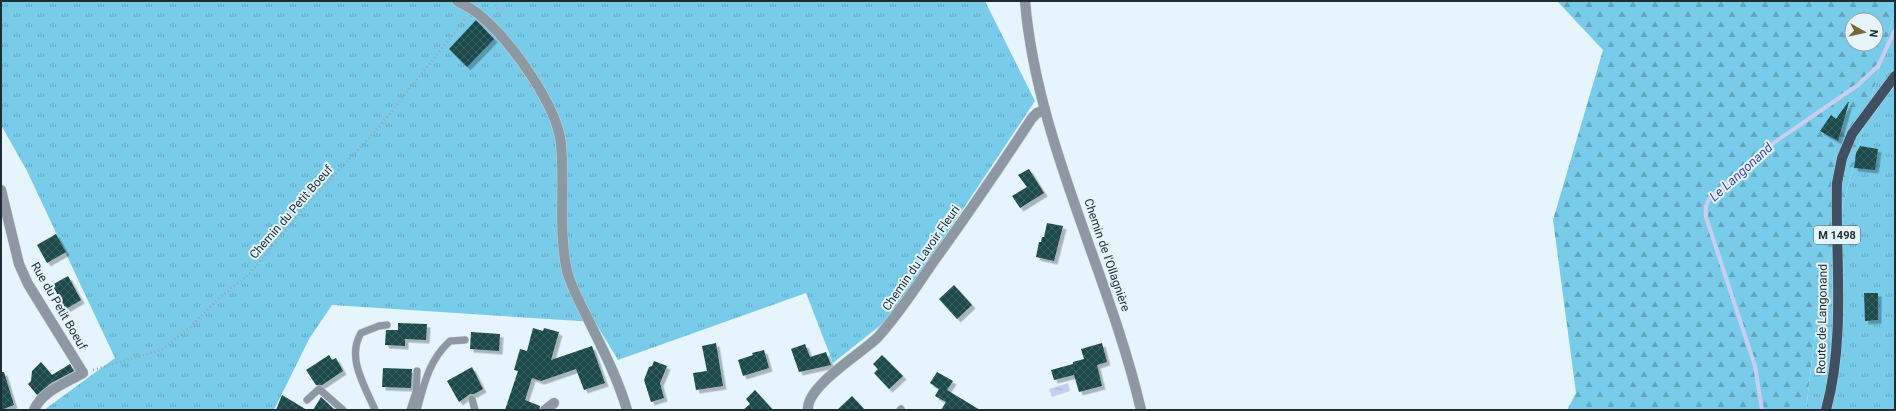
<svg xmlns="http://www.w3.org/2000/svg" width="1896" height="411" font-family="Roboto,sans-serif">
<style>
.grass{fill:url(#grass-tufts)}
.forest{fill:url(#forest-firs);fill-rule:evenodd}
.water{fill:url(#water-ripples)}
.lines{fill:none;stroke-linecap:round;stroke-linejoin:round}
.stream{stroke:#c7cef0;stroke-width:4}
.building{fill:url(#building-cross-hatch);filter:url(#shadow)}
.service-casing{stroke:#c2d1d7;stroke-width:8}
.minor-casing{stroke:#c2d1d7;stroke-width:11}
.primary-casing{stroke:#c2d1d7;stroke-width:11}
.path{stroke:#98a7ac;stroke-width:2.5;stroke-dasharray:1 3;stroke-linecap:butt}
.service{stroke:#8e98a3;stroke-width:7}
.minor{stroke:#8e98a3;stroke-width:10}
.primary{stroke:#3f5062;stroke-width:10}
.labels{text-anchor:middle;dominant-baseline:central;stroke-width:4;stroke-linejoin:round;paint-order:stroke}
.shield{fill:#e6f5fb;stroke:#5a696e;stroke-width:1}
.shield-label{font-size:11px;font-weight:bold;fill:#1e2d32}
.street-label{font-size:12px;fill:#1e2d32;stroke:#e6f5fb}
.water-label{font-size:13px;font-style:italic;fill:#4147a5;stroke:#e6f5fb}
</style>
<defs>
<pattern id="grass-tufts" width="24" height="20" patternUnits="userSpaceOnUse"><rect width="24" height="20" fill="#78ccea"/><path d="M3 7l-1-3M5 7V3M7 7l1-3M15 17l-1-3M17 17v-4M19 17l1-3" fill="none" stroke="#62a6be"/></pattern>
<pattern id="forest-firs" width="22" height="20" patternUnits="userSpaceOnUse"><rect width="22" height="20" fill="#78ccea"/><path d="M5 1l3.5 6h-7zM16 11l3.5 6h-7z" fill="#62a6be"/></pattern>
<pattern id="water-ripples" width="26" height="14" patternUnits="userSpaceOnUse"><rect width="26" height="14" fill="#c7cef0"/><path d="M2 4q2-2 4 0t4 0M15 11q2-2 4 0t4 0" fill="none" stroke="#aab1ce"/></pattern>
<pattern id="building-cross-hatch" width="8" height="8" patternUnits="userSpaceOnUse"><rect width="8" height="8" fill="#1c4849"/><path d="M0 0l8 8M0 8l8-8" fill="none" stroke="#3c6061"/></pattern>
<filter id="shadow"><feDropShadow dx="3.5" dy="3.5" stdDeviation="0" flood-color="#0004"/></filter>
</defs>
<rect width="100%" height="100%" fill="#e6f5fb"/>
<g class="grass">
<polygon points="1,1 985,1 1035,101 891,317 833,363 806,293 618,360 595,322 332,305 309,339 274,410 234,409 233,410 44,410 115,358 27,171 1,125"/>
<polygon points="1895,9 1895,410 1806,410 1820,292"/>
</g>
<path class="forest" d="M1557,1h338v8l-75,283 -14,118h-239l9,-17 -23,-173 50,-170zM1852,20h24v24h-24z"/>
<polygon class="water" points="1068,383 1070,391 1052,397 1049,389"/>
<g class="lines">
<path class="stream" d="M1762,410l-7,-44 -49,-149c-1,-9 0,-14 5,-21l61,-52 86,-59 20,-19 17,-36"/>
</g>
<g class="building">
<polygon points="476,20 494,39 467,67 449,49"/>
<polygon points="1848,102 1849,102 1838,141 1820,131 1831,115 1836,119"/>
<polygon points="1860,146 1878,149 1875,170 1854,168 1856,153"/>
<polygon points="1029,169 1044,193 1020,208 1012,196 1027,187 1018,175"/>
<polygon points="1047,223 1063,226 1054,261 1036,257 1039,242 1041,242 1042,237 1044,237"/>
<polygon points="56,234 66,252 47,263 37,245"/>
<polygon points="68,276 81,300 66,309 52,285"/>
<polygon points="954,285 972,305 957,319 939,299"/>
<polygon points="1864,293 1878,293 1878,320 1865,321"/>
<polygon points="398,323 427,324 426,340 405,339 405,346 385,345 386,330 398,330"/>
<polygon points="533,328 543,331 544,328 559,332 551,360 592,346 605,383 584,390 576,369 541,381 532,378 525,400 540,406 539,410 505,410 518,371 514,370 520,349 527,351"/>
<polygon points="471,332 500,334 499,351 470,349"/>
<polygon points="716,343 723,386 696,390 693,373 707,371 702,346"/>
<polygon points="1102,343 1107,362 1097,365 1102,386 1079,392 1074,375 1054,380 1051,370 1073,364 1073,362 1084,359 1081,349"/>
<polygon points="805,344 810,357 826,352 831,365 799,372 791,349"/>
<polygon points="764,350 769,368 743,376 738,360 753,355 752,353"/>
<polygon points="329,355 332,360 336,358 343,371 322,385 316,385 306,370"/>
<polygon points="882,355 903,376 889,389 874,373 878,369 873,364"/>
<polygon points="654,361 667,366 660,383 664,398 651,402 644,380 649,367 652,366"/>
<polygon points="41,362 52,375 70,364 74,371 51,383 37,395 28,384 31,381 32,371"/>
<polygon points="472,367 483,389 474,394 470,394 459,402 447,381"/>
<polygon points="383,368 412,369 411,388 382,387"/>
<polygon points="1,372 4,372 14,405 1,410"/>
<polygon points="937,372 953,381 947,390 980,410 941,410 946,402 935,396 939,389 930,383"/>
<polygon points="755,390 773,410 743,410 750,404 746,399"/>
<polygon points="282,395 307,410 276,410"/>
<polygon points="852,396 865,410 837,410"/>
<polygon points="321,397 335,410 313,410"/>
</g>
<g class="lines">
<defs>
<g id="service">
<polyline points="472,399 475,410"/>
<polyline points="307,400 319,389 343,410"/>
<path d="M375,410c-10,-24 -29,-52 -14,-77l18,-7 8,-1"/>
<polyline points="410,410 416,392 417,371"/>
<path d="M417,410c7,-26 12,-50 33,-69l15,-1"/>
<polyline points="900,410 901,409"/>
</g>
<g id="minor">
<path d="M457,1c9,5 18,9 25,16 30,26 75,88 79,127 4,42 -3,86 6,127 5,18 14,34 22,50 14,29 29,58 38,89"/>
<path d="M1025,1c12,142 84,271 116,409"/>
<path d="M1,190l18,74 9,20 55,89c-17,10 -41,18 -49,37"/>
<polyline points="545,410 554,403"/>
<path d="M808,410c-2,-24 53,-56 70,-73 21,-23 38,-50 56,-76 34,-47 66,-94 98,-143l5,-5 8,-3"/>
</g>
<path id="primary" d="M1826,410c20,-73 9,-152 11,-227l5,-25 10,-24 43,-58"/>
</defs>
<use href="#service" class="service-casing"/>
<use href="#minor" class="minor-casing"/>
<use href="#primary" class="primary-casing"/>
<g class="path">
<polyline points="494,1 500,17"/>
<polyline points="93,370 161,350 189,328 217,300 250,273 312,199 380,126 466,18"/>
</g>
<use href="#service" class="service"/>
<use href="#minor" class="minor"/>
<use href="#primary" class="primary"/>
</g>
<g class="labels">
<rect class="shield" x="1814" y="226" width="46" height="18" rx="3"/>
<g class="shield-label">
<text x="1837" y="235">M 1498</text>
</g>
<g class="street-label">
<text transform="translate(291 212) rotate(-49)">Chemin du Petit Boeuf</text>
<text transform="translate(1107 255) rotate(71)">Chemin de l'Ollagnière</text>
<text transform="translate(921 258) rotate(-55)">Chemin du Lavoir Fleuri</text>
<text transform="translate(59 306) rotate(60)">Rue du Petit Boeuf</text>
<text transform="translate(1822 319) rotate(-89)">Route de Langonand</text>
</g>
<g class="water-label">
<text transform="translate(1741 172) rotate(-42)">Le Langonand</text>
</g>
</g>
<rect width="1896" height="411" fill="none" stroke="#1e2d32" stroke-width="4"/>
<g transform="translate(1864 32) rotate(98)"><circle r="19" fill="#e6f5fb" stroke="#96a5ab"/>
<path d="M0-3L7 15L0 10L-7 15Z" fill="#756634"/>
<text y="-6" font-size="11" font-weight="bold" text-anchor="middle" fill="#1e2d32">N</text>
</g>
</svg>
